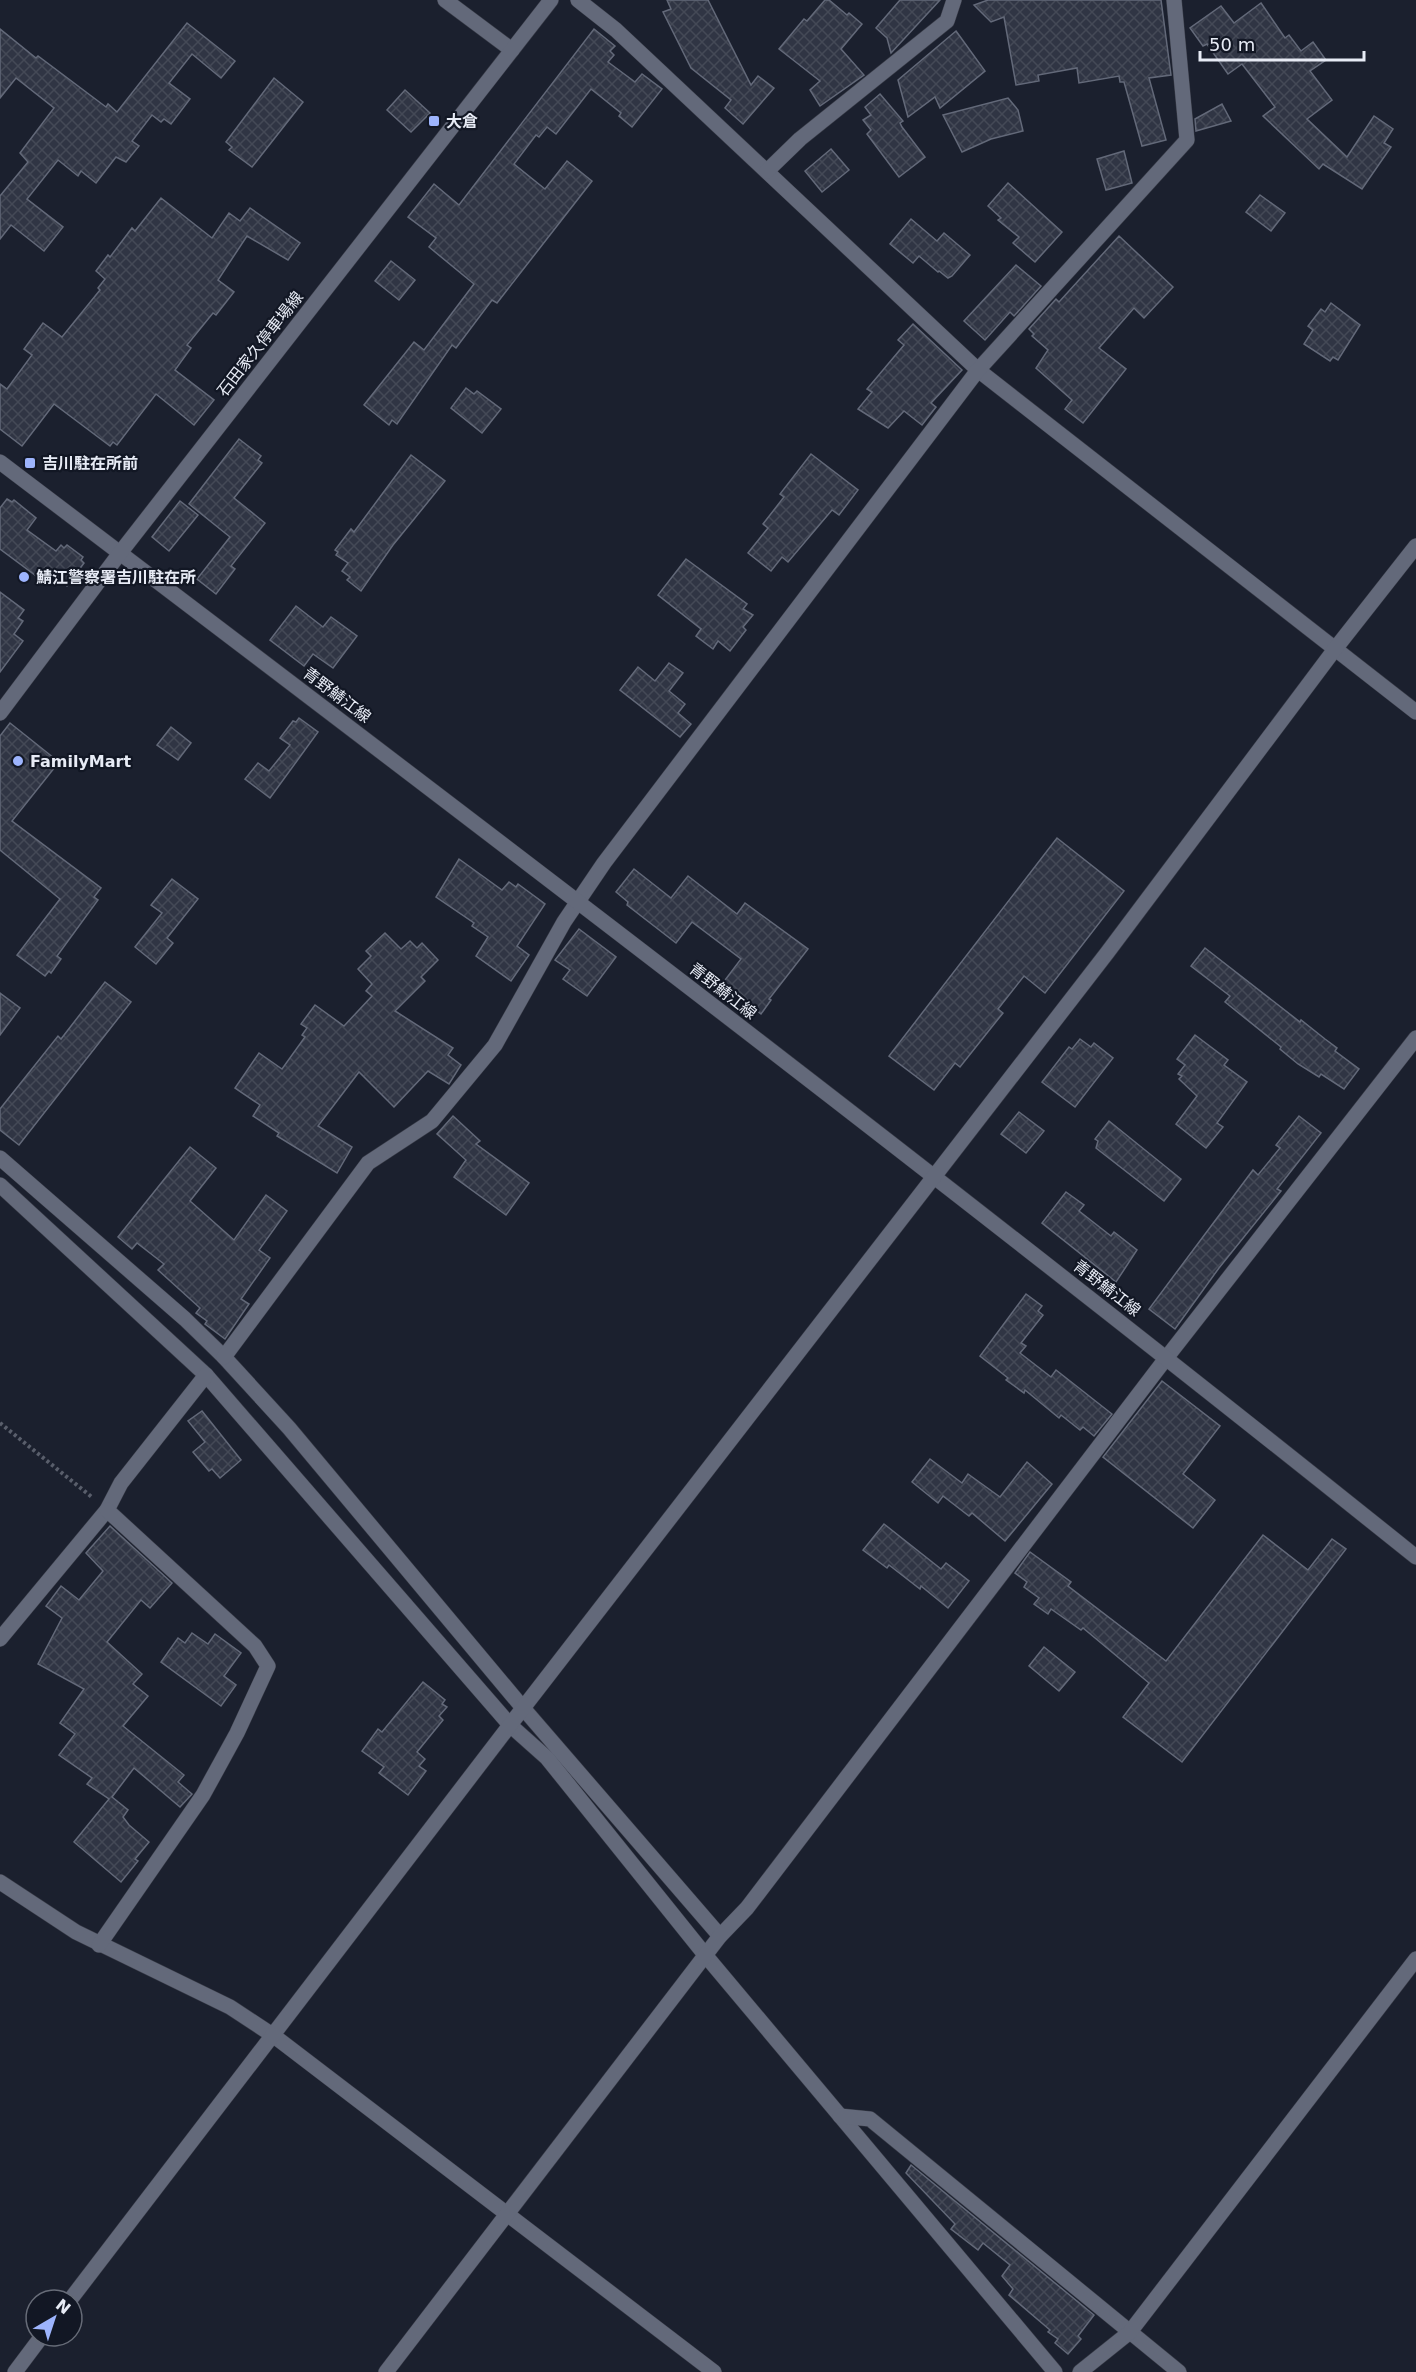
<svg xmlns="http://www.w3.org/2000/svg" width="1416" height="2372" font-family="'DejaVu Sans','Noto Sans JP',sans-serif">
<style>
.building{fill:url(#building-cross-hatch);stroke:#636979;stroke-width:1.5}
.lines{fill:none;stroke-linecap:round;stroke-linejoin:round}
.street-casing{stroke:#383b47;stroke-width:16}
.secondary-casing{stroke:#383b47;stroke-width:16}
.path{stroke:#595e6b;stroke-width:4;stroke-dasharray:3 3;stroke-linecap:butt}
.street{stroke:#63697a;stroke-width:15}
.secondary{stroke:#63697a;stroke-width:15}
.poi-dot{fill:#9db4fd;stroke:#121724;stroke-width:2}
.labels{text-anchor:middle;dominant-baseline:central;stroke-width:4.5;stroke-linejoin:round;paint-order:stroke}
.poi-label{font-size:16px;font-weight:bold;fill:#e7ebf5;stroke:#121724;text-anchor:start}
.street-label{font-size:16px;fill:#e7ebf5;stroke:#121724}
</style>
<defs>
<pattern id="building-cross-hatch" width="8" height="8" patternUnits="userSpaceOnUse" patternTransform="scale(1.5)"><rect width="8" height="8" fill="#303544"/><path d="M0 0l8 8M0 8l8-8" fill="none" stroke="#444956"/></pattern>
</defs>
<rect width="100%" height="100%" fill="#1b202e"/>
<g class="building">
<polygon points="667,0 708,0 751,85 758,76 774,88 743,124 725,108 731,100 691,68 663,12 671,9"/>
<polygon points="825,0 829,0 847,15 849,13 862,24 841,49 864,75 820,106 810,90 820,81 779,49 804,19 807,21"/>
<polygon points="900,0 940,0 891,53 887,38 876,28"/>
<polygon points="988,0 1161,0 1171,75 1149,78 1166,140 1142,146 1124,82 1120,82 1119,76 1079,83 1077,68 1038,75 1039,81 1016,85 1004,17 991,22 974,5"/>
<polygon points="1261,3 1285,38 1289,35 1301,51 1313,42 1326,60 1310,71 1332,100 1307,119 1347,157 1374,116 1393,129 1384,143 1391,147 1362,189 1323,164 1319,169 1263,116 1275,107 1242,64 1228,74 1207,44 1203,46 1190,28 1221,6 1234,23"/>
<polygon points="187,23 235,61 221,78 192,54 169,83 190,99 171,124 164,119 161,122 152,115 132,141 139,146 126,162 116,157 96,183 81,171 78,176 58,160 27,199 63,227 44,251 11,225 0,239 0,196 28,162 20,153 54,108 16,78 0,98 0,29 36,58 38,56 106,107 108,104 117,112"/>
<polygon points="594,29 615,46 610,51 614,55 608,62 635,82 642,74 662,89 632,127 619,116 621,113 591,89 556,134 547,127 539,137 536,135 514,164 545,189 567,161 592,181 497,303 492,300 456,348 452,345 397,424 392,420 389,425 364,405 414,342 424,350 474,284 429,247 436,238 408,217 434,184 459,205"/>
<polygon points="956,31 985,71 940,108 935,97 908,117 898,80"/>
<polygon points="274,78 303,102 252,167 229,150 232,147 226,142"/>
<polygon points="405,90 430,113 411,132 387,110"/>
<polygon points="880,94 903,121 900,123 902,127 925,157 899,177 867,134 871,130 863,120 871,115 865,107"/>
<polygon points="1008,98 1018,110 1023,131 991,139 962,152 943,115"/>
<polygon points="1222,104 1231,121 1196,131 1195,119"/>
<polygon points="831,149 849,170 822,192 805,171"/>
<polygon points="1124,151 1132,183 1106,190 1097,159"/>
<polygon points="1008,183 1062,232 1035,262 1013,243 1019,237 998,220 1001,218 988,206"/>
<polygon points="1260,195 1285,213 1271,231 1246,212"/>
<polygon points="161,198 212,238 229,213 240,221 250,208 300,243 288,260 247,236 218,280 234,292 216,315 213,313 187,345 191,348 175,370 214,400 194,425 156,394 117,445 113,442 110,446 54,404 22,446 0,429 0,384 7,389 32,355 24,349 43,323 62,337 100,290 98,288 105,279 96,271 108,255 110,257 132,228 135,231"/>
<polygon points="911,219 937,241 944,233 970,255 952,276 948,278 939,271 938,272 919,256 913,263 890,244"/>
<polygon points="1119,236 1173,287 1144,318 1134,308 1099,348 1126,369 1083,423 1065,409 1072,400 1036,368 1048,350 1032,336 1034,334 1029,329 1056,299 1059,302"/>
<polygon points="391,261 415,280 399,300 375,281"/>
<polygon points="1016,265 1041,286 1014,316 1010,312 985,340 964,321"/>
<polygon points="1331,303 1360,325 1338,360 1333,357 1330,361 1304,344 1313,330 1308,326 1321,309 1325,312"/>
<polygon points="913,324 962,370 931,403 936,407 922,425 904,411 888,428 858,409 872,392 867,389 904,345 898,340"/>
<polygon points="466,388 474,394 477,391 501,409 482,433 451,408"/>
<polygon points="239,439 261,456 258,460 262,463 234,498 265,523 231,566 235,569 216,594 197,579 230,537 189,504"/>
<polygon points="811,454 858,490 839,515 832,510 788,562 782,557 771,571 748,553 768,528 763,524 784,497 780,494"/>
<polygon points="411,455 445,481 393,545 361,591 347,580 350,577 342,571 348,563 336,555 338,552 335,550 351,529 354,532"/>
<polygon points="7,499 12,502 14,500 36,518 27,530 56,551 61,545 64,548 67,545 83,557 81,560 84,563 67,586 54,576 47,584 0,549 0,508"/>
<polygon points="180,501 198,515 169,551 152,537"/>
<polygon points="686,559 747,604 743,609 753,615 743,627 746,630 730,651 718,641 713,649 696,636 701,629 658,595"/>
<polygon points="0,592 24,610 18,618 23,621 14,634 23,641 0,672"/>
<polygon points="296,606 323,627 331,617 357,636 333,668 313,654 304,666 270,640"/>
<polygon points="669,663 683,673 669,691 685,704 678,713 691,724 680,737 620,690 638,667 655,681"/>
<polygon points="299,718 318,732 270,798 245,779 258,763 269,771 290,745 280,738 293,721 296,722"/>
<polygon points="10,723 59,762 12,821 101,888 94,897 98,900 57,956 61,959 51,973 49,971 45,976 17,955 60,899 0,850 0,736"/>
<polygon points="171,727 191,743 178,760 157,745"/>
<polygon points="1057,838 1124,891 1045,993 1024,976 998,1009 1003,1013 991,1028 960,1067 955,1063 934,1090 889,1056"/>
<polygon points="459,859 502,890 509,882 516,887 518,884 545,904 517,946 529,955 511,981 476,956 488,937 472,926 474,923 436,897"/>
<polygon points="634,869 671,898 688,876 737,914 745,903 808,949 769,999 771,1000 761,1014 722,984 741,959 692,922 676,943 627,905 628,902 616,892"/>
<polygon points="172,879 198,899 167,938 173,943 156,964 135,947 162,913 151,905"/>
<polygon points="579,929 616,957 587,996 563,979 570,970 555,960"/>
<polygon points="385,933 401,949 410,941 417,948 422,943 438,960 421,977 425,981 395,1011 453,1048 448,1055 461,1065 449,1084 428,1071 394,1107 359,1072 318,1126 352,1147 337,1173 277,1136 279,1133 253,1116 260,1105 235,1088 259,1053 282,1069 305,1037 302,1035 307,1028 301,1024 315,1005 344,1026 372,996 366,991 372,984 358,969 371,956 366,951"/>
<polygon points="1205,948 1300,1022 1301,1020 1325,1039 1337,1048 1335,1051 1359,1069 1344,1089 1321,1074 1319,1077 1298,1064 1280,1049 1281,1047 1225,1002 1230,996 1191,966"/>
<polygon points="105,982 131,1002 19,1145 0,1130 0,1109 58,1036 61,1039"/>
<polygon points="0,993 20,1008 0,1035"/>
<polygon points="1195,1035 1228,1060 1224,1065 1247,1082 1217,1123 1223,1127 1206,1148 1176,1124 1197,1096 1179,1079 1182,1076 1178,1074 1185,1065 1177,1059"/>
<polygon points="1080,1039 1091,1047 1094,1043 1113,1058 1075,1107 1042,1082 1069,1047 1072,1049"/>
<polygon points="1019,1112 1044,1131 1026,1153 1001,1134"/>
<polygon points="453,1116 480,1141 476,1144 529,1183 506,1215 454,1177 466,1160 437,1134"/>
<polygon points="1299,1116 1321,1133 1277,1189 1281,1191 1219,1268 1175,1329 1149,1309 1253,1170 1258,1175 1280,1148 1276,1145"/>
<polygon points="1109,1121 1181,1179 1164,1201 1096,1148 1098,1141 1095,1139"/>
<polygon points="190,1147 216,1168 190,1201 234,1240 266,1195 287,1211 259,1250 270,1258 241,1299 249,1304 225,1339 205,1324 207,1321 196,1313 200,1308 158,1270 164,1264 137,1243 132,1249 118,1237"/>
<polygon points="1066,1192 1084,1205 1079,1211 1111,1236 1114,1232 1137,1250 1116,1282 1042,1223"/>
<polygon points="1026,1294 1042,1306 1038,1311 1043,1315 1021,1343 1026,1346 1020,1353 1051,1377 1056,1370 1112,1414 1094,1436 1083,1427 1080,1430 1061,1415 1059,1418 1025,1390 1024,1393 1006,1380 1008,1378 980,1356"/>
<polygon points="1162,1381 1220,1426 1183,1474 1215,1500 1193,1528 1103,1457"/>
<polygon points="202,1411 241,1460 220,1478 212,1469 209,1471 193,1452 205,1442 188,1421"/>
<polygon points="930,1459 962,1483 968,1474 1000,1497 1027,1462 1052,1484 1005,1541 972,1513 969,1516 943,1496 938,1503 912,1482"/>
<polygon points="884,1524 941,1569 946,1563 969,1581 948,1608 921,1586 920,1589 889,1565 887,1568 863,1550"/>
<polygon points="110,1526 172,1583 150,1608 141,1600 107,1642 142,1674 133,1684 148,1696 123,1726 184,1775 178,1782 192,1794 180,1807 134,1768 112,1797 128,1810 123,1817 129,1825 149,1842 135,1859 138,1861 121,1882 74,1842 109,1799 87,1784 92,1778 59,1755 75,1734 60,1723 84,1689 38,1664 62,1618 46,1606 61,1586 79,1600 103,1571 86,1553"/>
<polygon points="1263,1535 1308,1570 1332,1539 1346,1549 1182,1762 1123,1717 1149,1683 1083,1628 1081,1630 1051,1609 1048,1614 1034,1604 1039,1598 1024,1587 1027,1582 1015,1573 1030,1552 1071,1582 1068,1586 1166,1661"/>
<polygon points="192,1633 208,1644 215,1634 241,1653 224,1676 236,1685 221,1706 161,1662 178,1638 185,1643"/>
<polygon points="1044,1647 1075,1672 1059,1691 1029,1666"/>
<polygon points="423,1682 445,1700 442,1704 447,1707 439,1716 443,1720 417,1752 425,1759 419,1766 426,1771 408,1795 379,1773 384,1767 362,1751 378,1729 382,1732"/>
<polygon points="911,2165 1094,2315 1078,2336 1081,2339 1068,2354 1055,2343 1058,2339 1048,2332 1050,2330 1009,2295 1013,2289 1002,2276 1010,2265 983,2243 978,2250 951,2229 955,2224 906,2173"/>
</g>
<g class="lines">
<defs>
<g id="street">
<polyline points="445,0 512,50"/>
<polyline points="578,0 616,30 978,370 1416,712"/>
<polyline points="767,171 800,139 947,21 954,0"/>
<polyline points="0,1158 185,1319 224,1357 289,1428 523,1708 720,1936"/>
<polyline points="0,1185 206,1375 510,1725 547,1758 706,1956 1055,2372"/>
<polyline points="224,1357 368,1163 432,1121 495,1045 564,922 604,863 978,370 1187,140 1174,0"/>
<polyline points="0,1639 107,1510 121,1483 206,1375"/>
<polyline points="0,1882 76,1932 230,2007 274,2036 714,2372"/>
<polyline points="99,1945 203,1795 237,1733 268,1666 255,1646 107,1510"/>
<polyline points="840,2116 870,2119 1179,2372"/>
<polyline points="386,2372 720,1936 747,1908 1167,1357 1416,1038"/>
<polyline points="1080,2372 1130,2332 1416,1959"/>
</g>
<g id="secondary">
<path d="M0,462c476,361 951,722 1416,1095"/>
<polyline points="0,713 120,553 551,0"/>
<polyline points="70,2300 510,1725 1107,953 1335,649 1416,546"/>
<polyline points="15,2372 42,2336"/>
</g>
</defs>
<use href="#street" class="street-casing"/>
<use href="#secondary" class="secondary-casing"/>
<polyline class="path" points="0,1423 93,1498"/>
<use href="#street" class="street"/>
<use href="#secondary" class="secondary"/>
</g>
<g class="poi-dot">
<rect x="428" y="115" width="12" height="12" rx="3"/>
<rect x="24" y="457" width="12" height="12" rx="3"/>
<circle cx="24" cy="577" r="6"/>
<circle cx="18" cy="761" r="6"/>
</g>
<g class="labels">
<g class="poi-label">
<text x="446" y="121">大倉</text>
<text x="42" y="463">吉川駐在所前</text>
<text x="36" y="577">鯖江警察署吉川駐在所</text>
<text x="30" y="761">FamilyMart</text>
</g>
<g class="street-label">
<text transform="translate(260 344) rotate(-52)">石田家久停車場線</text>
<text transform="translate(337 695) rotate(37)">青野鯖江線</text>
<text transform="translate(723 991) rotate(38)">青野鯖江線</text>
<text transform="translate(1107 1288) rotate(38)">青野鯖江線</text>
</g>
</g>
<g transform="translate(54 2318) rotate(39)"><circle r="28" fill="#121724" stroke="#676c78" stroke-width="1.5"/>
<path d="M0-4.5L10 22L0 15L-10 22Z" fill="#9db4fd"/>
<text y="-9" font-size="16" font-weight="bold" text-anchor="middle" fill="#e7ebf5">N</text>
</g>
<path d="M1200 51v9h164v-9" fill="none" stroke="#e7ebf5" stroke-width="3"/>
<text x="1209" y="51" font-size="18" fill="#e7ebf5" stroke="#121724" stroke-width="4.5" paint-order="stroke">50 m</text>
</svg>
